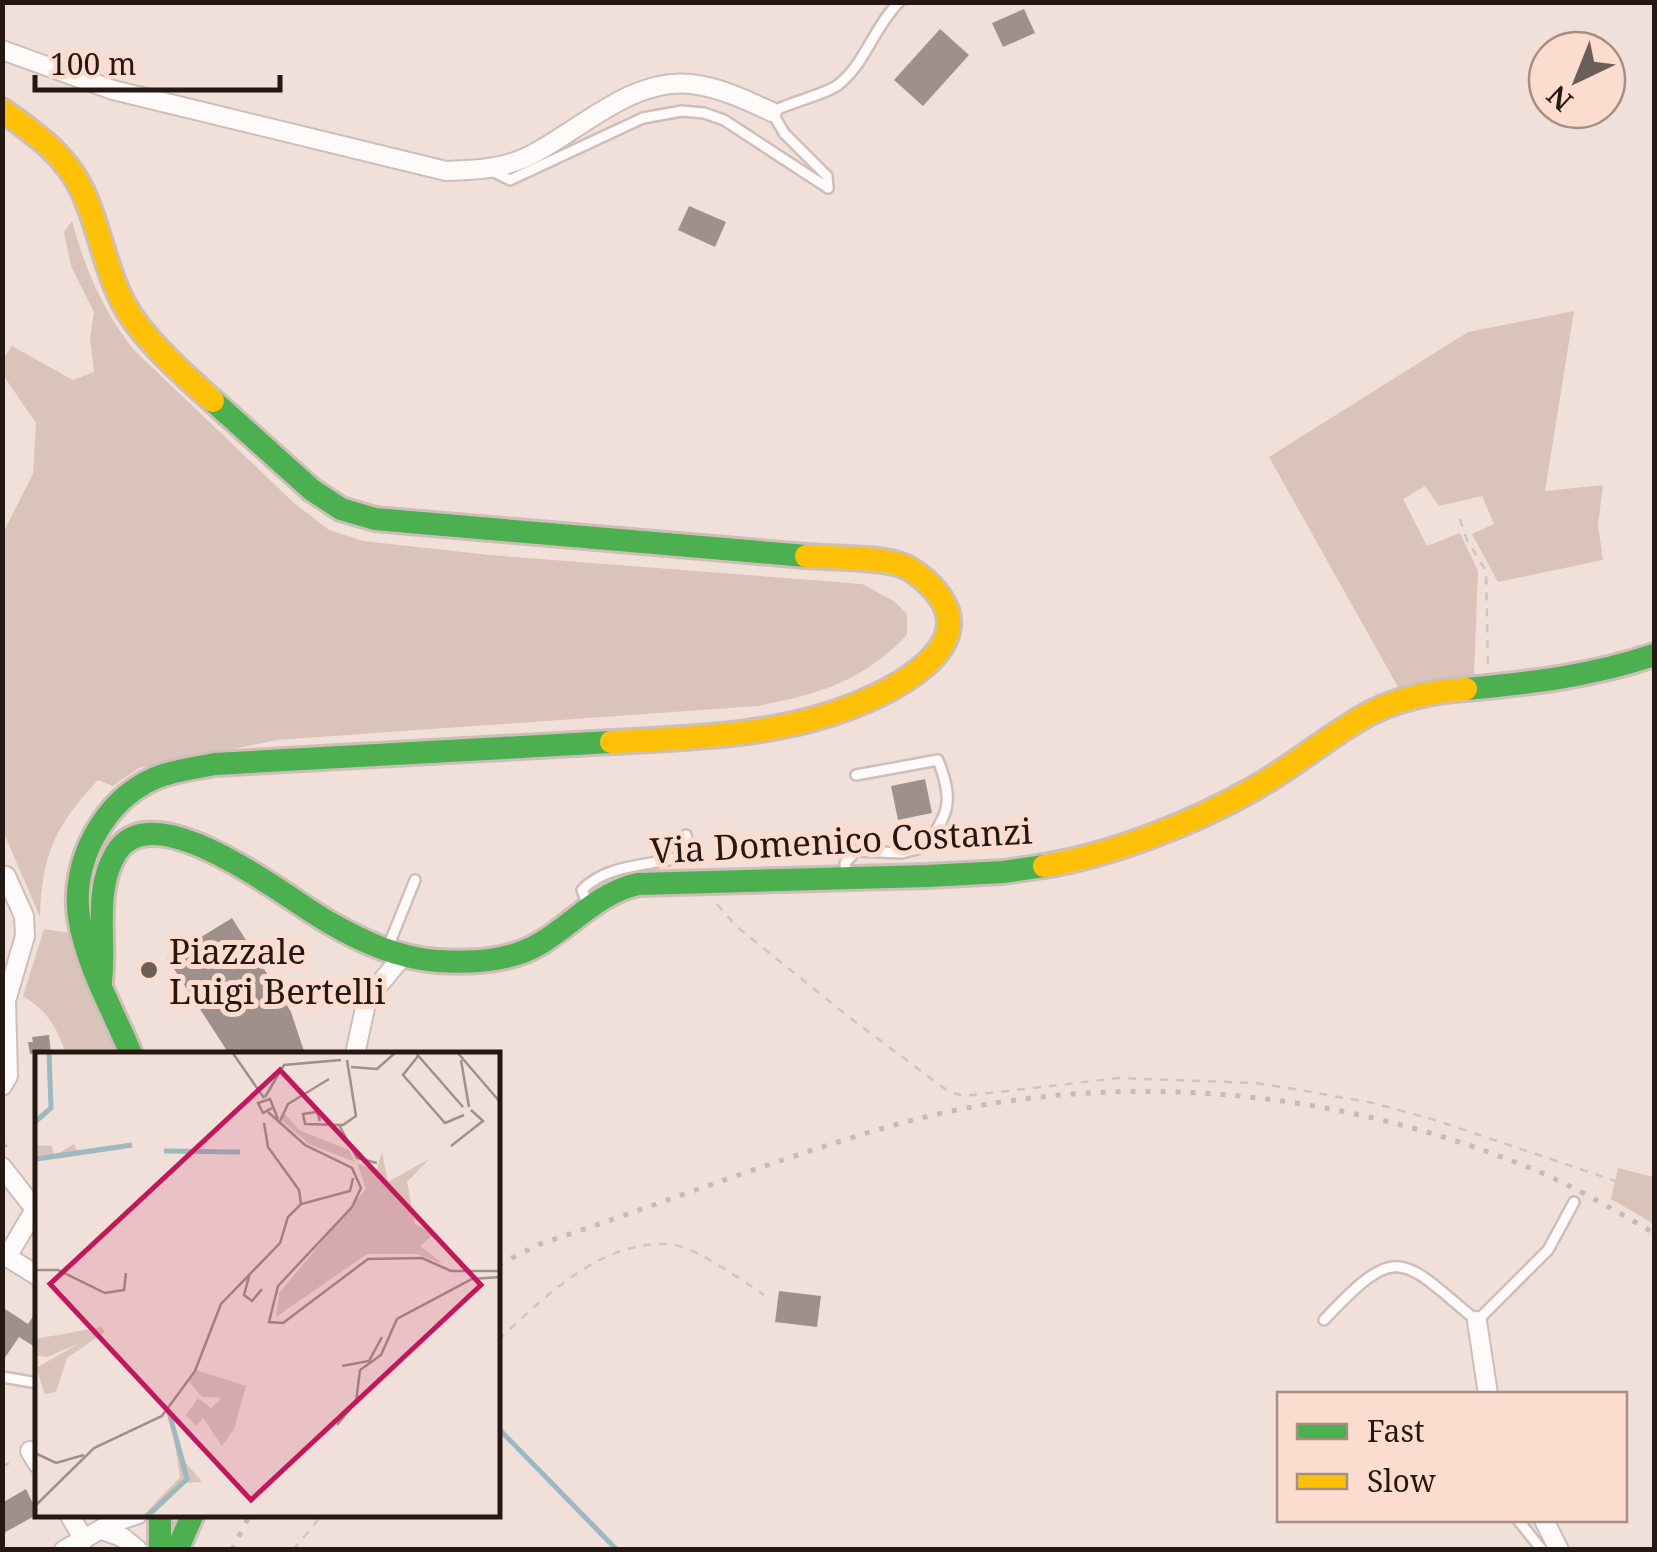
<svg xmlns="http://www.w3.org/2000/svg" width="1657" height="1552" font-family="'Noto Serif',serif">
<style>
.green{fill:#dac3ba}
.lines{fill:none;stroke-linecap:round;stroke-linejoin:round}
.stream{stroke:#9db8bf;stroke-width:5}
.building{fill:#9e918b}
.lane-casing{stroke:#cdbfb8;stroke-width:14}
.street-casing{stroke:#cdbfb8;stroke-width:22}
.fast-casing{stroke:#cdbfb8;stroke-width:28}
.slow-casing{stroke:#cdbfb8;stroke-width:28}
.path{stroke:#cbc6c3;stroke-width:2.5;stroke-dasharray:8 8;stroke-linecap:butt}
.lane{stroke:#fdfaf9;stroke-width:9}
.street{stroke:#fdfaf9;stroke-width:18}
.fast{stroke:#4caf50;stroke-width:22}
.slow{stroke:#ffc107;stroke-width:22}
.rail{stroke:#c1bdbb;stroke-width:5;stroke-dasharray:5 10;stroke-linecap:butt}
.poi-dot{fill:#6c5e58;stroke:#fbdccf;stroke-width:4}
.labels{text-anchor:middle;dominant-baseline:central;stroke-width:10;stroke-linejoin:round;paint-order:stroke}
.street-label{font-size:35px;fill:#251812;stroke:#fbdccf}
.poi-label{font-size:35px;fill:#251812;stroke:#fbdccf;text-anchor:start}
.inset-river{fill:none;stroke:#9db8bf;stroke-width:5}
.inset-road{fill:none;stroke:#9f9089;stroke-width:2.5}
.view{fill:#c2185b;fill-opacity:0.15;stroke:#c2185b;stroke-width:5}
.inset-edge{fill:none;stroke:#251812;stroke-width:5}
</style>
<rect width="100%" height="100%" fill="#f1e0d9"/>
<g class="green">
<path d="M72,221c13,48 31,90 62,129l160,153 35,27 34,11 127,14 372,29 32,17 13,13v21c-46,47 -87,59 -150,71l-480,34 -138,28 -26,18 -15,-6c-43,46 -56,74 -58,137l-37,-86 -1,-296 31,-61 3,-51 -33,-48v-16l9,-13 61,34 21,-8 -4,-34 4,-26 -23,-46 -7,-34z"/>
<polygon points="1574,311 1545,491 1603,485 1598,525 1603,560 1498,582 1472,534 1494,524 1482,496 1439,506 1425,486 1403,499 1427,546 1460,533 1478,571 1474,676 1403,696 1269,457 1468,332"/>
<path d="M44,929l26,4 49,121h-53c-9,-26 -18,-43 -43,-58z"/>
<polygon points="1618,1168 1654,1177 1654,1224 1611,1199"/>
</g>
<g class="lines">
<polyline class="stream" points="498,1428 617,1550"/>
</g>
<g class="building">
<polygon points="1024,9 1035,33 1003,47 992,23"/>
<polygon points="940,29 969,55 923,106 894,80"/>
<polygon points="689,206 726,222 715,247 678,230"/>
<polygon points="925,779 932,813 898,820 891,786"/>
<polygon points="232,918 291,1012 305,1054 229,1054 167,958"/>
<polygon points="49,1035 51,1054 30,1054 28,1042 33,1042 32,1037"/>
<polygon points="779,1291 821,1296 817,1327 775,1322"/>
<polygon points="2,1307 28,1324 38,1309 38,1349 19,1337 2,1362"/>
<polygon points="26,1489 38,1514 2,1534 2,1503"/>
</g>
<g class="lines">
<defs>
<g id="lane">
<polyline points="492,171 510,180 643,118 682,111 704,113 724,120 828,188"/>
<path d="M828,188l-1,-12 -43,-43 -12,-21c18,-10 52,-17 66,-27 27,-21 36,-58 61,-83"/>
<path d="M846,876l-1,-13 11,-12 46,2 22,-6c27,-34 29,-48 14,-87l-82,15"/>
<path d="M588,905l-6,-15c24,-26 67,-24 99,-33l8,-12 -3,-10"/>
<polyline points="388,947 415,880"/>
<path d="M1324,1320c75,-80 77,-62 153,1l71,-71 26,-48"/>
<polyline points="2,1377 38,1383"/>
<polyline points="1518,1520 1542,1550"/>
</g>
<g id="street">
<path d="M2,50l111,40 333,81c29,-1 57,-2 83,-15 50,-25 103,-79 162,-72 28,3 55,16 81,28"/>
<polyline points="2,877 6,876 24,916 25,936 6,1001 8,1076 2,1086"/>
<polyline points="355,1054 367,999 402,957"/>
<polyline points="2,1167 38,1213"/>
<polyline points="34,1211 7,1257 38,1276"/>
<polyline points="1477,1321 1488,1394"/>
<polyline points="30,1451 38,1464"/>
<polyline points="69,1514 84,1540"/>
<polyline points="1544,1520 1559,1550"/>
<polyline points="102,1530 122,1537 138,1550"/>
<polyline points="64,1550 112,1523 138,1514"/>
</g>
<g id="fast">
<polyline points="213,401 312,490 341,509 375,519 806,556"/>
<path d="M1466,689c65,-6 126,-13 188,-34"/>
<path d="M101,981c5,-41 -8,-91 15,-128 38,-63 172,47 214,70 33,19 68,35 107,38 34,2 73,1 104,-18 33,-20 57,-50 97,-59l289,-8 76,-4 41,-6"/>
<path d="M131,1054c-18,-44 -45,-89 -52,-137 -8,-55 24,-116 76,-139 19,-8 40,-10 60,-14l396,-22"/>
<polyline points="160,1514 160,1550"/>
<polyline points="177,1550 193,1514"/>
</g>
<g id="slow">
<path d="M2,110c31,22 64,45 80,80 20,42 24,90 51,129 21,29 53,58 80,82"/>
<path d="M611,742c81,-4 166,-6 242,-36 38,-15 124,-57 87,-109 -9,-13 -27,-29 -42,-33 -25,-7 -65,-6 -92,-8"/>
<path d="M1044,866c67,-11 150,-43 209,-77 38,-21 72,-50 110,-72 29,-17 69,-26 103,-28"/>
</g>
</defs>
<use href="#lane" class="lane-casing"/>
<use href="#street" class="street-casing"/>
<use href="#fast" class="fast-casing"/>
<use href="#slow" class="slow-casing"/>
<g class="path">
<polyline points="1460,519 1467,540 1486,571 1488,664"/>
<polyline points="717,904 736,926 849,1017 949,1092 964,1096 1119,1078 1256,1083 1300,1090 1373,1103 1432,1119 1654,1194"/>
<polyline points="2,1141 11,1151"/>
<path d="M498,1340c47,-43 101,-99 171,-96 24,1 74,37 95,51"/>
<polyline points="2,1467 15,1460"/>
<polyline points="293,1550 323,1514"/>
</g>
<use href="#lane" class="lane"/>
<use href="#street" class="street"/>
<use href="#fast" class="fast"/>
<use href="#slow" class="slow"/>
<g class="rail">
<path d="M498,1265l42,-21c119,-39 237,-86 358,-120 204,-56 426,-38 622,40 47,18 91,44 134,69"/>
<polyline points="232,1550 250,1514"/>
</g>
</g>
<circle class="poi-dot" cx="149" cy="970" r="10"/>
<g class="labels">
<g class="street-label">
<text transform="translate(841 840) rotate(-3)">Via Domenico Costanzi</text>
</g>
<g class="poi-label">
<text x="169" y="950">Piazzale<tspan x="169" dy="40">Luigi Bertelli</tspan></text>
</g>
</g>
<g transform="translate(35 1052)">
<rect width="465" height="465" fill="#f1e0d9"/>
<path d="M249,61l15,17 50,20 6,12 -46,-18 -27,-23zM96,91l-8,6 -88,13v-17l17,1 2,10 20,-12 3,7zM347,100l6,30 41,-23 -22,23 8,42 19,10 -14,12 23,18 -26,-10h-50l-91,63 3,-24 87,-104 -9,-26 19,8zM67,275l3,5 -38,26 -11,34 -11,2 -9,-26 46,-26 -35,15 -12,-2v-16zM161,318l50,16 -12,43 -12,17 -19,-28 -7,8 -10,-11 12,-17 13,10 11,-10 -20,-1 -13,-15zM134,355l17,56 16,19 -16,1 -35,34h-9l38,-40z" fill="#dac3ba"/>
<path class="inset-river" d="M0,70l16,-14 -2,-56M129,99l76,1M0,107l97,-14M111,465l41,-38 -18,-67"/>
<path class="inset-road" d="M197,0l32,46M380,0l48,55M422,0l43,50M383,4l-15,19 42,48 19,-8M426,8l8,47M316,15l26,2 19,-17M230,45l19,-32 57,-5M237,56l-9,5 -5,-10 12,-4 8,20M233,60l37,33 47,23 9,20 -9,19 -74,79 -9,36 14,1 85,-64 54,-1 29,13h49M245,69l8,-17 41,-25M285,69l-3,-9 -14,2 2,10 38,1 13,-9 -9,-56M229,71l4,24 31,43 2,14M304,73l18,33 20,5M416,94l32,-25 -12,-11M0,218h23l47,23 19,-3 2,-17M215,221l-6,22 8,6 10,-12M307,314l27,-5 13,-24M325,318l21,-15 16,-36 75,-40 28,-2M302,373l19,-23 4,-32M0,401l21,10 28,-8M0,454l59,-58 68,-32 33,-45 26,-67 59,-61 8,-26 13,-13 49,-13 3,-13"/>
<path class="view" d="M245,18l201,215 -230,215 -201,-216z"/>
<rect width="465" height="465" class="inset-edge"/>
</g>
<rect width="1657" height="1552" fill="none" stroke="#251812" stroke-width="10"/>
<rect x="1277" y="1392" width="350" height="130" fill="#fbdccf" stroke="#a58e83" stroke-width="2.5"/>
<rect x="1297" y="1424" width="50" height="15" fill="#4caf50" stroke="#a58e83" stroke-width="2.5"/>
<text x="1367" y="1442" font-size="30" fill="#251812">Fast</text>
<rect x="1297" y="1474" width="50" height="15" fill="#ffc107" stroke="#a58e83" stroke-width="2.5"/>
<text x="1367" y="1492" font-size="30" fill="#251812">Slow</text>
<g transform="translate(1577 80) rotate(223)"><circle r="48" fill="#fbdccf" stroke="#a58e83" stroke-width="2.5"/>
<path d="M0-8L18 38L0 25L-18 38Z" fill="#6c5e58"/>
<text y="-15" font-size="28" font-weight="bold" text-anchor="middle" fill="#251812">N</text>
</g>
<path d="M35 75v15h245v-15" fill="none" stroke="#251812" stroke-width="5"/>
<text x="50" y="75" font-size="30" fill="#251812" stroke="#fbdccf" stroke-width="8" paint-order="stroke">100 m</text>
</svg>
